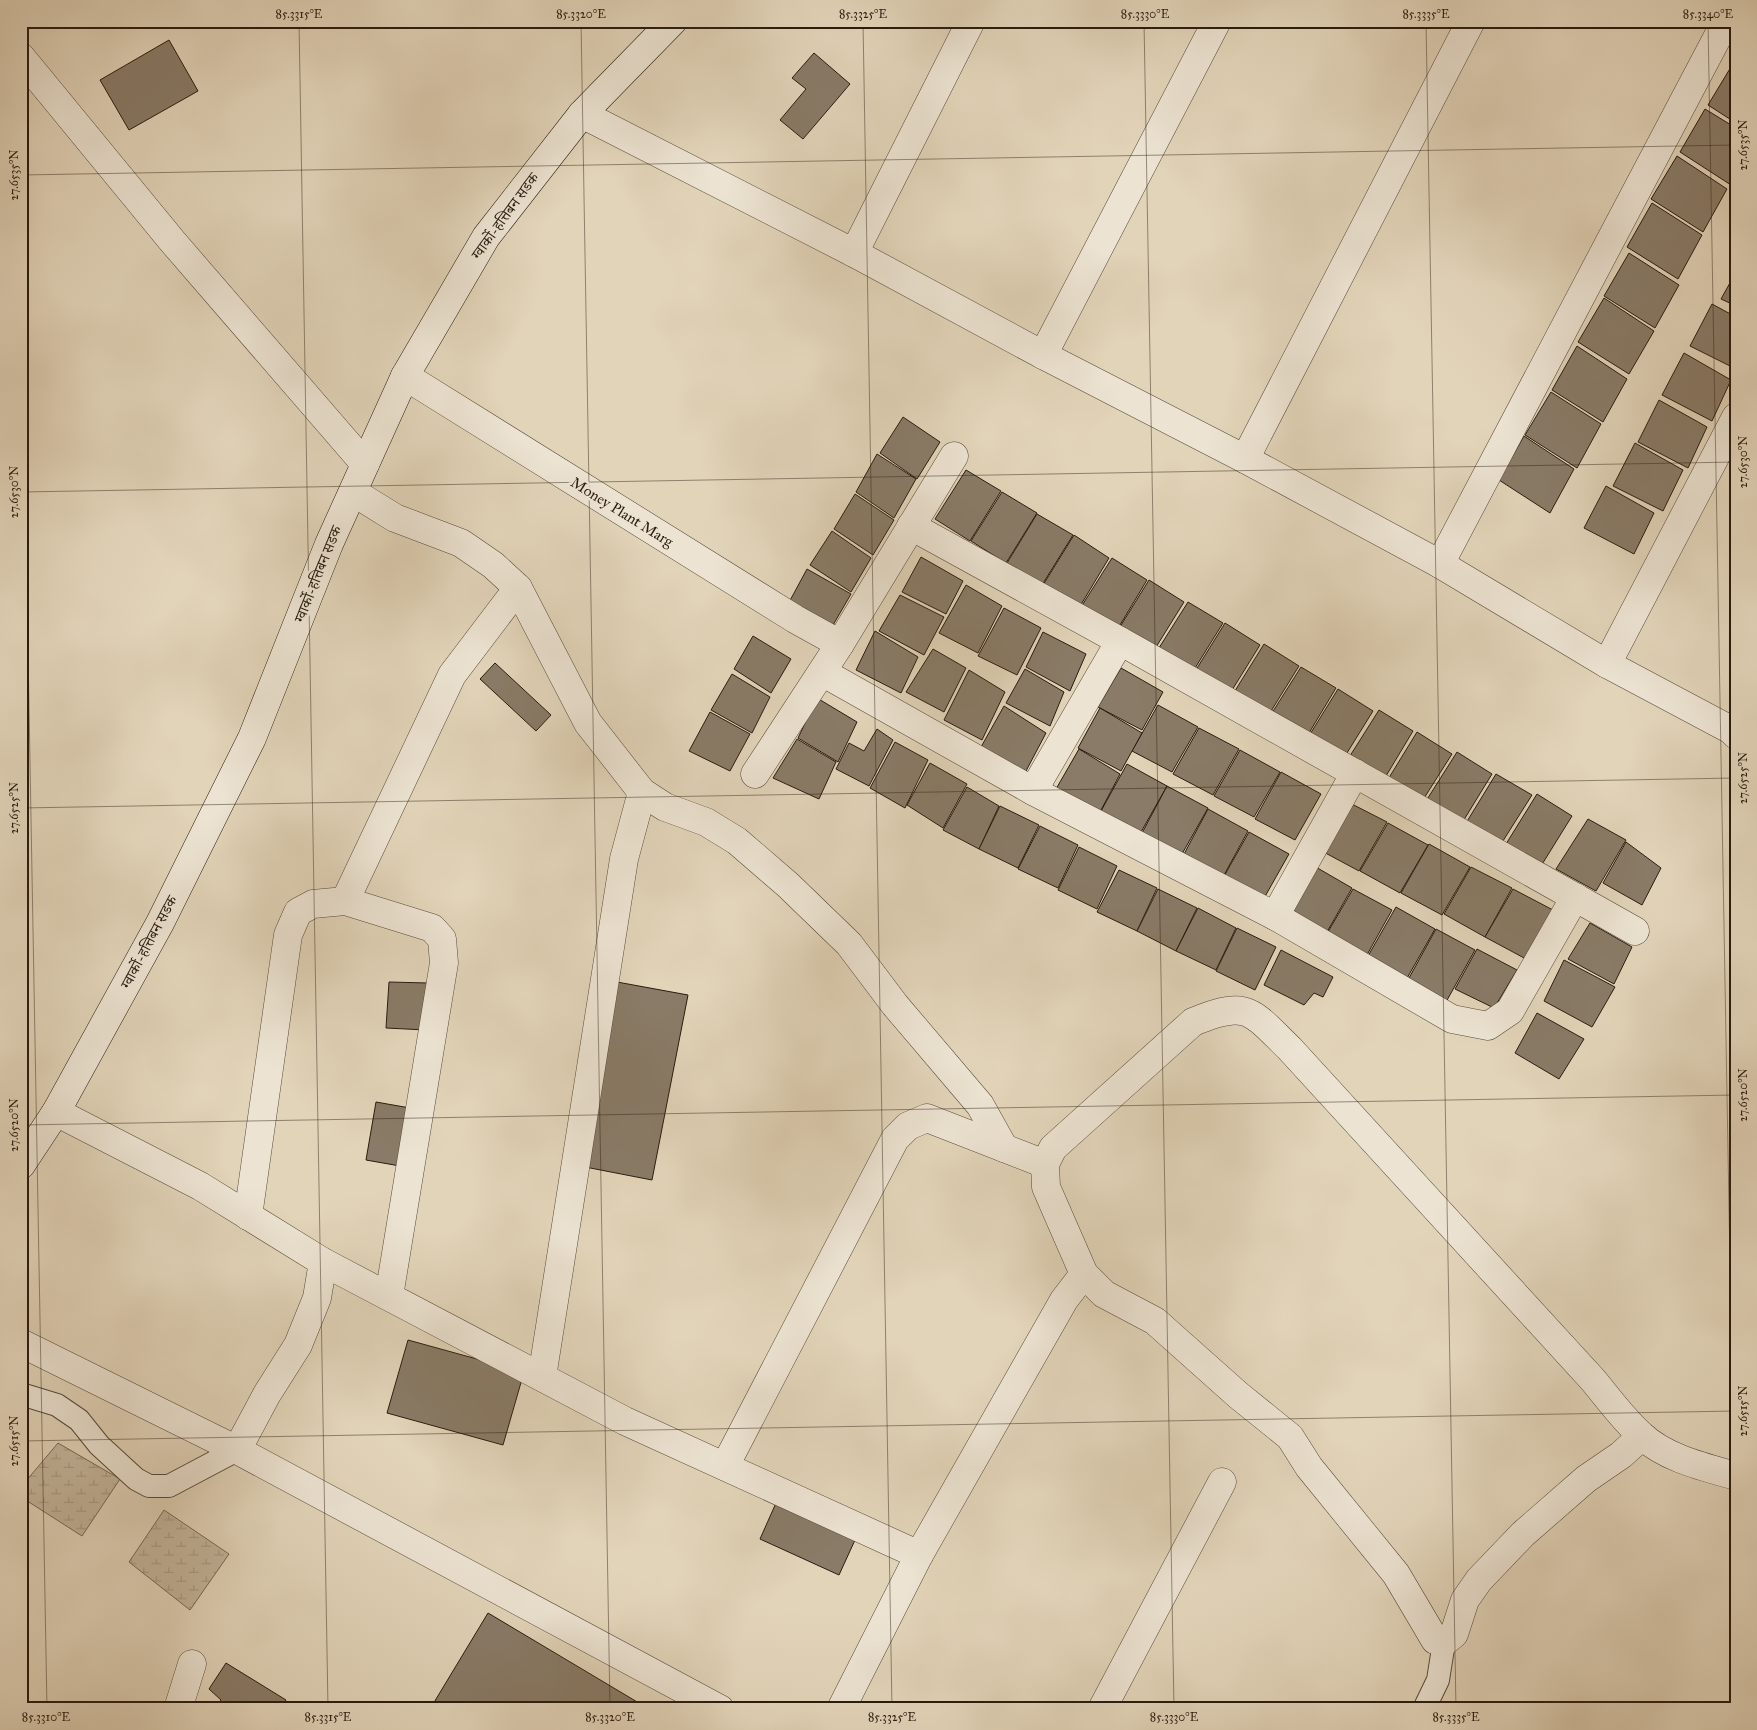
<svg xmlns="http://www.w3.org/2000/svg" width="1757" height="1730" font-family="'IM FELL Great Primer','Noto Serif Devanagari',serif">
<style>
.wetland{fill:url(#wetland-marsh);stroke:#766856}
.building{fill:#897b67;stroke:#291b0f}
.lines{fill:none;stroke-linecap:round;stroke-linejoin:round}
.lane-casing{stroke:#57493a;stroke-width:24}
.street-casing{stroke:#57493a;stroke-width:29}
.secondary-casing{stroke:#291b0f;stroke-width:29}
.lane{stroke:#ece3d2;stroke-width:22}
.street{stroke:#ece3d2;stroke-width:28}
.secondary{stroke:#ece3d2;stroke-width:28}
.ticks{fill:none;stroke:#291b0f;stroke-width:1;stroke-opacity:0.45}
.labels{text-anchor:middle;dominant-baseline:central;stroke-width:5;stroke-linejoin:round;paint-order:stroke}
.street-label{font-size:15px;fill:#291b0f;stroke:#ece3d2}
.neatline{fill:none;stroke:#291b0f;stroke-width:2}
.ticks-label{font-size:12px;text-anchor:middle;fill:#291b0f}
</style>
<defs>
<pattern id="wetland-marsh" width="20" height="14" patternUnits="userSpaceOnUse" patternTransform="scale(1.25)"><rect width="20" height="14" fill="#c3b59c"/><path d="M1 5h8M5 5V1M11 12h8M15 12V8" fill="none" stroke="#a89b85"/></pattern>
</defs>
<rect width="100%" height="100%" fill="#e2d4b9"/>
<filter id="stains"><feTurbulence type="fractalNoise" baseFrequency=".004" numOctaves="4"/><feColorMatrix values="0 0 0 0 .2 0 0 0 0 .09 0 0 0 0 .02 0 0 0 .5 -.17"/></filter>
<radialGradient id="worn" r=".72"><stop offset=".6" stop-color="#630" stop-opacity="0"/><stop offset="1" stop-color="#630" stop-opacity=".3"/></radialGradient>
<g class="wetland">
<polygon points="58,1443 120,1479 82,1536 21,1497 21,1487"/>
<polygon points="164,1510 229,1554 190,1610 129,1562"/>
</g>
<g class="building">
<polygon points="169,40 198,91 129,130 100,80"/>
<polygon points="814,53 850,84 803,139 780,120 806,89 792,78"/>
<polygon points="1734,62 1736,63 1736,123 1708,105"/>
<polygon points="1705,109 1736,128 1736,177 1731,185 1680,152"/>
<polygon points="1677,156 1727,189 1703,232 1651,199"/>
<polygon points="1652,203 1702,235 1678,279 1627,247"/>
<polygon points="1629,253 1679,285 1655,328 1604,296"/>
<polygon points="1736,272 1736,306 1721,299"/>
<polygon points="1604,298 1654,331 1629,374 1578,342"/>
<polygon points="1712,304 1736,317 1736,369 1690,346"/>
<polygon points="1577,346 1627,379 1603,422 1552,390"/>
<polygon points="1684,353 1731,380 1712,421 1662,395"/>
<polygon points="1551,392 1601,424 1577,468 1525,435"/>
<polygon points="1659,400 1707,427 1688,468 1638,442"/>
<polygon points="903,417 940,442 917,479 880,453"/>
<polygon points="1524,436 1574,469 1550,513 1499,480"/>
<polygon points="1635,443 1683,470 1663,511 1613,486"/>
<polygon points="877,454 916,479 894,518 856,492"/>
<polygon points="966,470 1001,491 970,541 935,519"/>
<polygon points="1606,486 1654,513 1634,554 1584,528"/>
<polygon points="1002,492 1037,513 1006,563 971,541"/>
<polygon points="855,494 894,520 873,555 834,529"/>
<polygon points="1037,514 1073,535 1042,585 1007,563"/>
<polygon points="832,531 871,558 851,592 810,565"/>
<polygon points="1074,535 1109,558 1079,608 1043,585"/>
<polygon points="921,557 963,581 946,614 902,592"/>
<polygon points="1112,558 1147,580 1117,630 1081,607"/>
<polygon points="807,569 851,594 829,632 787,606"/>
<polygon points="1149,580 1184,602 1153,652 1118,630"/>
<polygon points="966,585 1002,606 978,653 939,633"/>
<polygon points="900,595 944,617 924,655 879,631"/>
<polygon points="1188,602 1223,623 1192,673 1157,651"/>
<polygon points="1004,608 1041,628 1017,675 978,656"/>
<polygon points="1225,623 1260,645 1229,695 1194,673"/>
<polygon points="875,631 918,657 901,693 856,670"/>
<polygon points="1043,632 1086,654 1070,691 1026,667"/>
<polygon points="753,636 791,659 771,693 734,669"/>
<polygon points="1264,644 1299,666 1268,716 1233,694"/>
<polygon points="933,649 966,668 944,712 906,692"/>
<polygon points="495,663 551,715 536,731 480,679"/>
<polygon points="1301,667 1336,688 1306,738 1270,716"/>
<polygon points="1121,668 1163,692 1142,730 1098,707"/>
<polygon points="1025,669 1064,692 1050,726 1006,703"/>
<polygon points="969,670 1005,692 982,740 944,720"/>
<polygon points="732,674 770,697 752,733 711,710"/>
<polygon points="1338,689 1373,711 1342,761 1307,739"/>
<polygon points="817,698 857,722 838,762 798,738"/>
<polygon points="1158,705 1198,727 1172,772 1132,751"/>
<polygon points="1004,706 1046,733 1026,771 981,747"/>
<polygon points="1100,708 1142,733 1121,771 1078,748"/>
<polygon points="1379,710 1413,731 1383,781 1348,759"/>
<polygon points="710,712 750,734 730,771 689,751"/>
<polygon points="1199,728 1239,749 1213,795 1173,774"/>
<polygon points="877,729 893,740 869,786 836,769 849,743 864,751"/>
<polygon points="1417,732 1452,754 1421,803 1387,781"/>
<polygon points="797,739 836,762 819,799 773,778"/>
<polygon points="895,742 928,760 905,808 870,788"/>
<polygon points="1079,749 1120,774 1100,812 1056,789"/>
<polygon points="1240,750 1280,772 1254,817 1214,796"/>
<polygon points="1457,752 1492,774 1462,823 1426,801"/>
<polygon points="930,763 967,784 943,828 907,805"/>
<polygon points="1127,764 1167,786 1141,832 1101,811"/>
<polygon points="1281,772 1321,794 1295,840 1255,819"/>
<polygon points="1496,774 1532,795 1501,844 1466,823"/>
<polygon points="1167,786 1208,808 1182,854 1142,833"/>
<polygon points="967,787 999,806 979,849 943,830"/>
<polygon points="1537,794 1572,816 1541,866 1506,844"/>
<polygon points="1346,801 1387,822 1359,871 1318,849"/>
<polygon points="1000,806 1039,825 1018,868 979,849"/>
<polygon points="1208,809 1248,831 1223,877 1183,856"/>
<polygon points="1588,819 1626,840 1596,891 1556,869"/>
<polygon points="1388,823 1428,845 1400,893 1360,871"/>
<polygon points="1040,826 1078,845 1058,888 1018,869"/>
<polygon points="1249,832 1289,854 1263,900 1223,878"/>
<polygon points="1626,842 1661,868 1642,905 1603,883"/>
<polygon points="1429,844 1470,867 1442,915 1401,893"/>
<polygon points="1079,847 1117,866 1097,909 1058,890"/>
<polygon points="1314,866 1352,888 1323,939 1286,915"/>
<polygon points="1471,867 1512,888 1485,937 1444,914"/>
<polygon points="1119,870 1157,888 1137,931 1097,912"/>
<polygon points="1158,889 1197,908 1176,951 1137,931"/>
<polygon points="1353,889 1392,910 1363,962 1325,937"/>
<polygon points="1513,889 1553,910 1526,959 1485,937"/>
<polygon points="1396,907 1435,929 1406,980 1368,956"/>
<polygon points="1198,908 1236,928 1216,970 1176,951"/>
<polygon points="1590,923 1632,947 1614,984 1568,959"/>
<polygon points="1237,928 1276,947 1255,990 1216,971"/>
<polygon points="1436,929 1475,950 1446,1002 1409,978"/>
<polygon points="1477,949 1517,970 1494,1008 1455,989"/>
<polygon points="1281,950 1333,977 1323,997 1314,993 1304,1005 1264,985"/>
<polygon points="1564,960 1615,987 1592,1027 1544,1001"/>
<polygon points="389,982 428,983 426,1030 386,1028"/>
<polygon points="617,982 688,995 652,1180 580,1166"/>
<polygon points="1537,1013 1584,1039 1559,1079 1515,1053"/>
<polygon points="376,1102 410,1108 400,1166 366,1160"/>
<polygon points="408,1340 524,1372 503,1445 387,1413"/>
<polygon points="776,1503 855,1540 839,1575 760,1539"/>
<polygon points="488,1613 649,1709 430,1709"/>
<polygon points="226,1663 286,1700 281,1709 215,1709 221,1700 209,1689"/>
</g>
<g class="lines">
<defs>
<g id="lane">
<polyline points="21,1394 57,1405 79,1420 99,1445 136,1479 149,1486 169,1486 237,1450"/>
<polyline points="1424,1709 1438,1680 1444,1642"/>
</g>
<g id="street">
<polyline points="21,57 173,242 365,464"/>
<polyline points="582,114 854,253 1043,355 1245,459 1440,564 1607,664 1731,730 1736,735"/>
<polyline points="854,253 971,21"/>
<polyline points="1043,355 1217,21"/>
<polyline points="405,376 795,619 840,644"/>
<polyline points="1245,459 1471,21"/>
<polyline points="353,492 395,518 461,543 493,565 518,588 588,723 642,792 665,807 706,822 737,841 788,885 849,944 895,1005 980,1105 1004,1148"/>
<polyline points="911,526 1120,641 1635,931"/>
<polyline points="1440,564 1726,21"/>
<polyline points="1607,664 1736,417"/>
<polyline points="822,672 1033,791 1275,916 1452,1019 1488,1026 1510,1011 1575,897"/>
<polyline points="755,774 840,644 954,456"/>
<polyline points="1033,791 1120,641"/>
<polyline points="345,901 452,675 518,588"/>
<polyline points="1275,916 1355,773"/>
<polyline points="56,1112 200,1186 323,1262 625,1421 919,1555"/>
<polyline points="248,1216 288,935 298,912 313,904 345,901 432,928 442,939 444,963 389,1296"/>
<polyline points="21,1343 237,1450 720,1709"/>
<polyline points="542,1377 624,859 642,792"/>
<path d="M1642,1436l-21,19 -35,24 -63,55 -44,46 -14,20 -11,34 -10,8 -9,-2 -39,-66 -87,-107 -19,-30 -52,-42 -83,-74 -51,-27 -20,-20 -38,-87 -1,-23 8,-16 140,-126c55,-23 58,-11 97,27l303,331c15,18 30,39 48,55 24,23 63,32 95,41"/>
<polyline points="237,1450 267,1394 298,1345 317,1298 323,1262"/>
<polyline points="725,1466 895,1139 908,1126 927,1118 1045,1164"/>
<polyline points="178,1709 192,1664"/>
<polyline points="841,1709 919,1555 1064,1300 1084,1274"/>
<polyline points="1102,1709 1222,1482"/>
</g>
<polyline id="secondary" points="21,1165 56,1112 160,923 252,738 329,544 405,376 486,237 582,114 673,21"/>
</defs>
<use href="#lane" class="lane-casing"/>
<use href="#street" class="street-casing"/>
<use href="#secondary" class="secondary-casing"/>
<use href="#lane" class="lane"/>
<use href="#street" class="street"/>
<use href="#secondary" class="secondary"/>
</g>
<path class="ticks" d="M299,21l29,1688M581,21l29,1688M863,21l29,1688M1144,21l30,1688M1426,21l30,1688M1708,21l28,1582M21,175l1715,-30M21,261l26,1448M21,492l1715,-30M21,808l1715,-30M21,1125l1715,-30M21,1441l1715,-30"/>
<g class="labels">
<g class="street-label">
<text transform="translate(505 216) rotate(-54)">ग्वार्को-हत्तिबन सडक</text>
<text transform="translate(622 512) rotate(32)">Money Plant Marg</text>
<text transform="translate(318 574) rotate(-68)">ग्वार्को-हत्तिबन सडक</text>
<text transform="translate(149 942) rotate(-62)">ग्वार्को-हत्तिबन सडक</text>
</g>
</g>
<rect width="1757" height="1730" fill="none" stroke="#e2d4b9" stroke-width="55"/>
<rect x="28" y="28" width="1702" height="1674" class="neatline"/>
<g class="ticks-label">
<text x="299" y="18">85.3315°E</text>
<text x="581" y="18">85.3320°E</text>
<text x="863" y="18">85.3325°E</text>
<text x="1145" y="18">85.3330°E</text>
<text x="1426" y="18">85.3335°E</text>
<text x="1708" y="18">85.3340°E</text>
<text transform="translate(1743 145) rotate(-90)" y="4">27.6535°N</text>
<text transform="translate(14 175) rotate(-90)" y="4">27.6535°N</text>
<text transform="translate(1743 462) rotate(-90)" y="4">27.6530°N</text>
<text transform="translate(14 492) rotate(-90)" y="4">27.6530°N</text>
<text transform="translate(1743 778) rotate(-90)" y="4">27.6525°N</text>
<text transform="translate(14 808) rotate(-90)" y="4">27.6525°N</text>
<text transform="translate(1743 1095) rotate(-90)" y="4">27.6520°N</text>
<text transform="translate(14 1125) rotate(-90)" y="4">27.6520°N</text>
<text transform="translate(1743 1411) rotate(-90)" y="4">27.6515°N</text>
<text transform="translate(14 1441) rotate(-90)" y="4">27.6515°N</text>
<text x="46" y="1721">85.3310°E</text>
<text x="328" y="1721">85.3315°E</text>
<text x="610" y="1721">85.3320°E</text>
<text x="892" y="1721">85.3325°E</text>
<text x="1174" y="1721">85.3330°E</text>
<text x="1456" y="1721">85.3335°E</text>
</g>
<rect width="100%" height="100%" filter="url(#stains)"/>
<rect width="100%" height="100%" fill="url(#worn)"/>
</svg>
